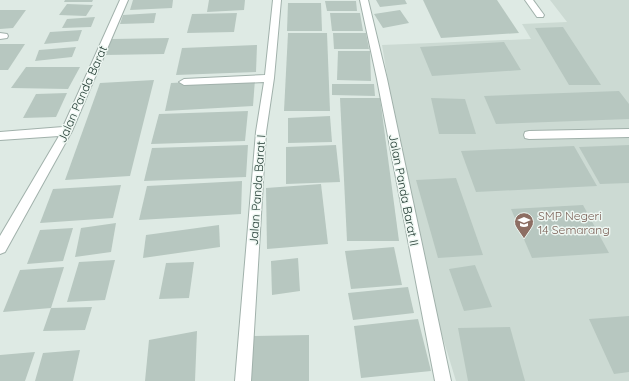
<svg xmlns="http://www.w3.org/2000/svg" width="629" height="381" font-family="Quicksand,sans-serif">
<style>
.built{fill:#ccdad3}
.building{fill:#b7c7c0}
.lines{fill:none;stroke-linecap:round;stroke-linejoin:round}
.lane-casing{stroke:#a1b1ab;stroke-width:2}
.street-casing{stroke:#a1b1ab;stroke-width:2}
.lane{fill:#fff;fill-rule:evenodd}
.street{fill:#fff;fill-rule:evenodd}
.labels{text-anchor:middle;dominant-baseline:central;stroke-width:3;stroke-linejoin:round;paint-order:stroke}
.street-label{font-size:12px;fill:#203931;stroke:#eef7f2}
.education-label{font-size:12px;fill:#785e54;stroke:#eef7f2;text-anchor:start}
</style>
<rect width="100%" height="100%" fill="#deeae4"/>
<polygon class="built" points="550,0 629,0 629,381 456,381 434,309 403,170 382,45 531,39 522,24 567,22"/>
<g class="building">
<polygon points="65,0 93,0 92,2 64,2"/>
<polygon points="133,0 173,0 172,8 130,10"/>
<polygon points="209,0 245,0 244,10 207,12"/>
<polygon points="376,0 405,0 407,4 380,7"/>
<polygon points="423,0 497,0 519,33 441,38"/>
<polygon points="325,1 356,1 357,11 327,11"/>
<polygon points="288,3 321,3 322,31 287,31"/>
<polygon points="67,4 93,5 86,16 59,15"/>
<polygon points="0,10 26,10 13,28 0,29"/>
<polygon points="400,10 409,23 383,28 374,14"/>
<polygon points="156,13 154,23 120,24 123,15"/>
<polygon points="237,13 234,32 187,33 192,14"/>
<polygon points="330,13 360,13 363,31 332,31"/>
<polygon points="95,17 91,27 62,28 67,19"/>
<polygon points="563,27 601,85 569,85 535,28"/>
<polygon points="82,30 78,41 44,44 50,32"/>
<polygon points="288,33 327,33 330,111 284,111"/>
<polygon points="333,33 366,33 369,49 334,49"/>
<polygon points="169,38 164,54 105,55 112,39"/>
<polygon points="504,42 521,70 432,76 420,47"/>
<polygon points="0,44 25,44 8,70 0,70"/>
<polygon points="257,45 256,72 176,75 182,48"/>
<polygon points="76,47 72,57 35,61 39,50"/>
<polygon points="338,51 370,51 371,81 337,80"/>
<polygon points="26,67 80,67 68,89 11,88"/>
<polygon points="255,79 253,106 165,111 171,83"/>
<polygon points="154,80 130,176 65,180 100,83"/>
<polygon points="332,84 374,84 375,96 332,95"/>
<polygon points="619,91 629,104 629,119 496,124 484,96"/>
<polygon points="67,93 56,117 23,118 36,94"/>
<polygon points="340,98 380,98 399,241 347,241"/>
<polygon points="431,98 465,99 476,134 439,134"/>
<polygon points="248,111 245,141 151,144 159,114"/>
<polygon points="330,116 332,142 288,143 288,118"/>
<polygon points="248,145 246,177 144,181 152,148"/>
<polygon points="336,145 340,182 286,184 286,147"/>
<polygon points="629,145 629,183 600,184 579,147"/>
<polygon points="574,146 597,186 476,192 461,151"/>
<polygon points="456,178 483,255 438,258 416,180"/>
<polygon points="242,181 241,214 139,220 147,186"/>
<polygon points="321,184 328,244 267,249 266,188"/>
<polygon points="121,185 113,218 40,223 53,189"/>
<polygon points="583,205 609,253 532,258 511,209"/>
<polygon points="116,223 111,252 75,257 81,228"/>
<polygon points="219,225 220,247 143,258 146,235"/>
<polygon points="73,228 63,261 27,264 40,230"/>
<polygon points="394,247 402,285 351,289 345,251"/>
<polygon points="298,258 300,291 272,295 271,261"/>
<polygon points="115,260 105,300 67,302 79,262"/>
<polygon points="194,262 189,298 159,299 166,263"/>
<polygon points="475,265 492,307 464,311 449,269"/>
<polygon points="64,267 51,308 3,312 20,270"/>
<polygon points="408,287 414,313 353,320 348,293"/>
<polygon points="92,307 85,330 43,331 51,308"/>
<polygon points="629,316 629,372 614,374 589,319"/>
<polygon points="418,319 431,371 361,378 354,326"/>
<polygon points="510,327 525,381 468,381 458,328"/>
<polygon points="197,331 195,381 145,381 149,340"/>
<polygon points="309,335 309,381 247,381 251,336"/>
<polygon points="80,350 73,381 35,381 43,353"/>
<polygon points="35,352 25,381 0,381 0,355"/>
</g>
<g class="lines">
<defs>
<g id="lane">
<polygon points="525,0 533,0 544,15 543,17 537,17"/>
<polygon points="629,129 629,137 529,139 525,138 524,135 525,132 529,131"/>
</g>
<g id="street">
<polygon points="120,0 128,0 72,131 5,252 0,254 0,236 59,136 0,140 0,132 63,127"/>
<polygon points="273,0 281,0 274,78 266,132 251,381 235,381 256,132 264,82 184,85 179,82 184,79 265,75"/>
<polygon points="360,0 368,0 387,79 451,381 435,381 377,79"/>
<polygon points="0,33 7,34 8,36 7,38 0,39"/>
</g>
</defs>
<use href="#lane" class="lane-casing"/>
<use href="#street" class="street-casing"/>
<use href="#lane" class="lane"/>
<use href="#street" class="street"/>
</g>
<defs>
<symbol id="school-pin" viewBox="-11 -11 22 30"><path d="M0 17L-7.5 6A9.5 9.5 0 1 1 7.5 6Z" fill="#8d6e63" stroke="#eef7f2"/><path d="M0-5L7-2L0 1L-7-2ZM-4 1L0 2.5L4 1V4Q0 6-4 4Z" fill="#fff"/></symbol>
</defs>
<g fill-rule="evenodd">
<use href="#school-pin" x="513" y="211" width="22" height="30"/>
</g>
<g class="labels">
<g class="street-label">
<text transform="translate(82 94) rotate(-66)">Jalan Panda Barat</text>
<text transform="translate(257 190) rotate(-86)">Jalan Panda Barat I</text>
<text transform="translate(404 190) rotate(79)">Jalan Panda Barat II</text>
</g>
<g class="education-label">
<text x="538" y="215">SMP Negeri<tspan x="538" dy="14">14 Semarang</tspan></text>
</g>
</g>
</svg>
